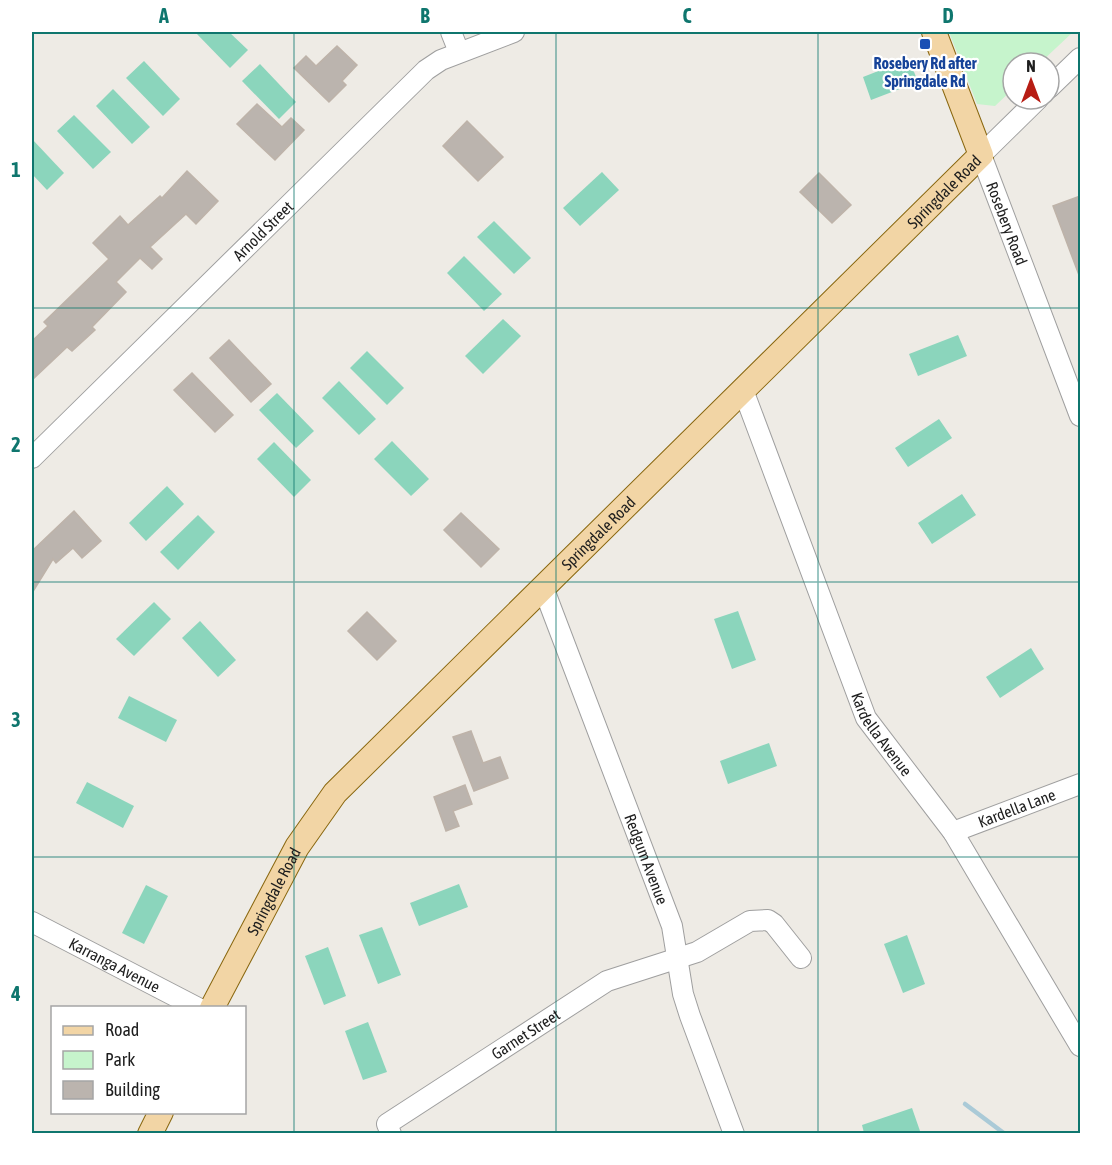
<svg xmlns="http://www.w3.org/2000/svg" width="1112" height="1165" font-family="'Asap Condensed',sans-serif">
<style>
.park{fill:#c6f4cc}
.pitch{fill:#8bd5bc}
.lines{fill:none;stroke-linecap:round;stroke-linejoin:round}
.stream{stroke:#aacad7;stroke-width:4.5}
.building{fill:#bbb4ae;stroke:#beb3a9;stroke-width:1.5}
.minor-casing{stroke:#9f9f9f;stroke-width:22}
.major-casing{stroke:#89670f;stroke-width:26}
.minor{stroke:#fff;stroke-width:20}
.major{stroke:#f2d5a5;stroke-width:24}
.grid{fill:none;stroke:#0f766e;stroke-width:1.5;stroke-opacity:0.55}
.transit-dot{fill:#1a4fb4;stroke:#fff;stroke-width:2}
.labels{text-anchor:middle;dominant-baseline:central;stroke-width:4.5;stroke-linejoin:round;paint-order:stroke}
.transit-label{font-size:16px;font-weight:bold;fill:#164399;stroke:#fff}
.street-label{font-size:16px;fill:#1e1e1e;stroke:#fff}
.neatline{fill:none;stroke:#0f766e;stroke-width:2}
.grid-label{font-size:20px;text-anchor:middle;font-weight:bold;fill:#0f766e}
</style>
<rect width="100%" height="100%" fill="#eeebe5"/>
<polygon class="park" points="949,32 1073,32 1040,63 1013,63 1013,89 995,106 977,104"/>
<g class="pitch">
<polygon points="195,32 229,32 248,50 230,68"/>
<polygon points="909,59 918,82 871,100 863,77"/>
<polygon points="144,61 180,99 163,116 126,78"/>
<polygon points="260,64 296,102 279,119 242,81"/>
<polygon points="113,89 150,127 132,144 96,106"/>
<polygon points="74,115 111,152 93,169 57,131"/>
<polygon points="32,139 64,173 47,190 32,174"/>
<polygon points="602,172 619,190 580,226 563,208"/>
<polygon points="494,221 531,258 514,274 477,237"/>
<polygon points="464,256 502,294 484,311 447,273"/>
<polygon points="503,319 521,336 483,374 465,356"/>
<polygon points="958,335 967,356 918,376 909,354"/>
<polygon points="367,351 404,388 387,405 350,368"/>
<polygon points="339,381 376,419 359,435 322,398"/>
<polygon points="277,393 314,431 296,448 259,410"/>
<polygon points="939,419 952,438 908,467 895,448"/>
<polygon points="392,441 429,479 411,496 374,459"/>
<polygon points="274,442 311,480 294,497 257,459"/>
<polygon points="167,486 184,504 146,541 129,523"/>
<polygon points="962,494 976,515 932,544 918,523"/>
<polygon points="198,515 215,532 178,570 160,552"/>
<polygon points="154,602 171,619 134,656 116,639"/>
<polygon points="738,611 756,660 732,669 714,619"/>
<polygon points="200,621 236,660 218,677 182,638"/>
<polygon points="1031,648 1044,669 1000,698 986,677"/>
<polygon points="129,696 177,720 166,742 118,718"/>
<polygon points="769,743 777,766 728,784 720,761"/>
<polygon points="87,782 134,806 123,828 76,803"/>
<polygon points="459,884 468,907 419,926 410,903"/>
<polygon points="146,885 168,896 144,944 122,933"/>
<polygon points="382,927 401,975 378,984 359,935"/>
<polygon points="907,935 925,984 903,993 884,944"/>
<polygon points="328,947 346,996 324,1005 305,956"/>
<polygon points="368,1022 387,1072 363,1080 345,1031"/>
<polygon points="912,1108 920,1131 864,1133 862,1125"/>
</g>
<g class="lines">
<polyline class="stream" points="965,1104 1005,1134"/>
</g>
<g class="building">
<polygon points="337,46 357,65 342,81 346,85 329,102 294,68 306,56 316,66"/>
<polygon points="257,104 282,127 291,118 304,130 275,160 237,124"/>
<polygon points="467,121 503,157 478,181 443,146"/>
<polygon points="187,171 218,201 196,224 186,214 150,247 162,259 152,269 140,258 116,282 126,292 92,327 95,330 72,351 67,347 32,380 32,341 48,326 44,322 109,259 93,243 120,216 128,225 160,196 162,198"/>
<polygon points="819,173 851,205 832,223 800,192"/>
<polygon points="1080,196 1080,275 1079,275 1053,206"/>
<polygon points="229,340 271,384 251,402 210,358"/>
<polygon points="192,373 233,415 215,432 174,390"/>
<polygon points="74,511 101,541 82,558 73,548 56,563 53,559 32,593 32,551"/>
<polygon points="461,513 499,549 481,567 444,530"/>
<polygon points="367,612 396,641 377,660 348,631"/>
<polygon points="471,731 483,763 500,757 508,778 474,791 453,737"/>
<polygon points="465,785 472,804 453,811 459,826 446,831 434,797"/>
</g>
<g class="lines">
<defs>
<g id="minor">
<polyline points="451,32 459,52"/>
<polyline points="1049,88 1080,58"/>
<path id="s1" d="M1038,99l-57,56 99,261"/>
<path id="s2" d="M743,390l123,328 87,114 127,214"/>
<path id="s3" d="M32,458l394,-388 15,-10 73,-28"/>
<path id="s4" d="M543,587l129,339 11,68 7,22 44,118"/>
<path id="s5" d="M953,832l127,-48"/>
<path id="s6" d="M32,922l166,86"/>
<path id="s7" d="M391,1134l-4,-10 220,-143 90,-29 53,-31 18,-1 6,4 27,34"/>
</g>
<g id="major">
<path id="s8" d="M212,1008l85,-161 38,-54 646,-638 -47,-123"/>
<polyline points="150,1134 161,1112"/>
</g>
</defs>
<use href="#minor" class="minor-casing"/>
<use href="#major" class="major-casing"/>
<use href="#minor" class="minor"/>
<use href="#major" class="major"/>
</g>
<path class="grid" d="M294,32v1102M556,32v1102M818,32v1102M32,308h1048M32,582h1048M32,857h1048"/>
<rect class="transit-dot" x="919" y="38" width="12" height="12" rx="3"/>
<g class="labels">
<g class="transit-label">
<text x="925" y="63">Rosebery Rd after<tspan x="925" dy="18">Springdale Rd</tspan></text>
</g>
<g class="street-label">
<text stroke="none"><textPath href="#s8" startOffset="1104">Springdale Road</textPath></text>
<text stroke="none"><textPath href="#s1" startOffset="153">Rosebery Road</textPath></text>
<text stroke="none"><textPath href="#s3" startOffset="324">Arnold Street</textPath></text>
<text stroke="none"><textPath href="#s8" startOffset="618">Springdale Road</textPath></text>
<text stroke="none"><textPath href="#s2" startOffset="372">Kardella Avenue</textPath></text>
<text stroke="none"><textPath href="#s5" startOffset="68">Kardella Lane</textPath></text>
<text stroke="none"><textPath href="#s4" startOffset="291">Redgum Avenue</textPath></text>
<text stroke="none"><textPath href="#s8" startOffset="132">Springdale Road</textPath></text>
<text stroke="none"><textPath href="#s6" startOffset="93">Karranga Avenue</textPath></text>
<text stroke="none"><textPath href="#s7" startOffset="176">Garnet Street</textPath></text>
</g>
</g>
<rect width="1112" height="1165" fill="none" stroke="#ffffff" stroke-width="66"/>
<rect x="51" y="1006" width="195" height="108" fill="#ffffff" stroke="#a5a5a5" stroke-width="1.5"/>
<rect x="63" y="1026" width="30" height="9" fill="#f2d5a5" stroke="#a5a5a5" stroke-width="1.5"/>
<text x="105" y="1036" font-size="18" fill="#1e1e1e">Road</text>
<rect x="63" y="1051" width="30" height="18" fill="#c6f4cc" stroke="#a5a5a5" stroke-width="1.5"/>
<text x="105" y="1066" font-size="18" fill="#1e1e1e">Park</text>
<rect x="63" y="1081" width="30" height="18" fill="#bbb4ae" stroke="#a5a5a5" stroke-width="1.5"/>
<text x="105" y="1096" font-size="18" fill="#1e1e1e">Building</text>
<g transform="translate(1031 81)"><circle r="28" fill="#ffffff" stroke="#a5a5a5" stroke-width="1.5"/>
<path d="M0-4.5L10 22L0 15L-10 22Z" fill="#b71d14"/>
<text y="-9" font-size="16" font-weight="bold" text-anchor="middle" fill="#1e1e1e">N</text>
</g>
<rect x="33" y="33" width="1046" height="1099" class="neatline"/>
<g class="grid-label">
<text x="164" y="23">A</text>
<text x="425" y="23">B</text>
<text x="687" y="23">C</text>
<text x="948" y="23">D</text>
<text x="16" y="177">1</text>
<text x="16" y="452">2</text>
<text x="16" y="727">3</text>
<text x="16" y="1001">4</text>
</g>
</svg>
